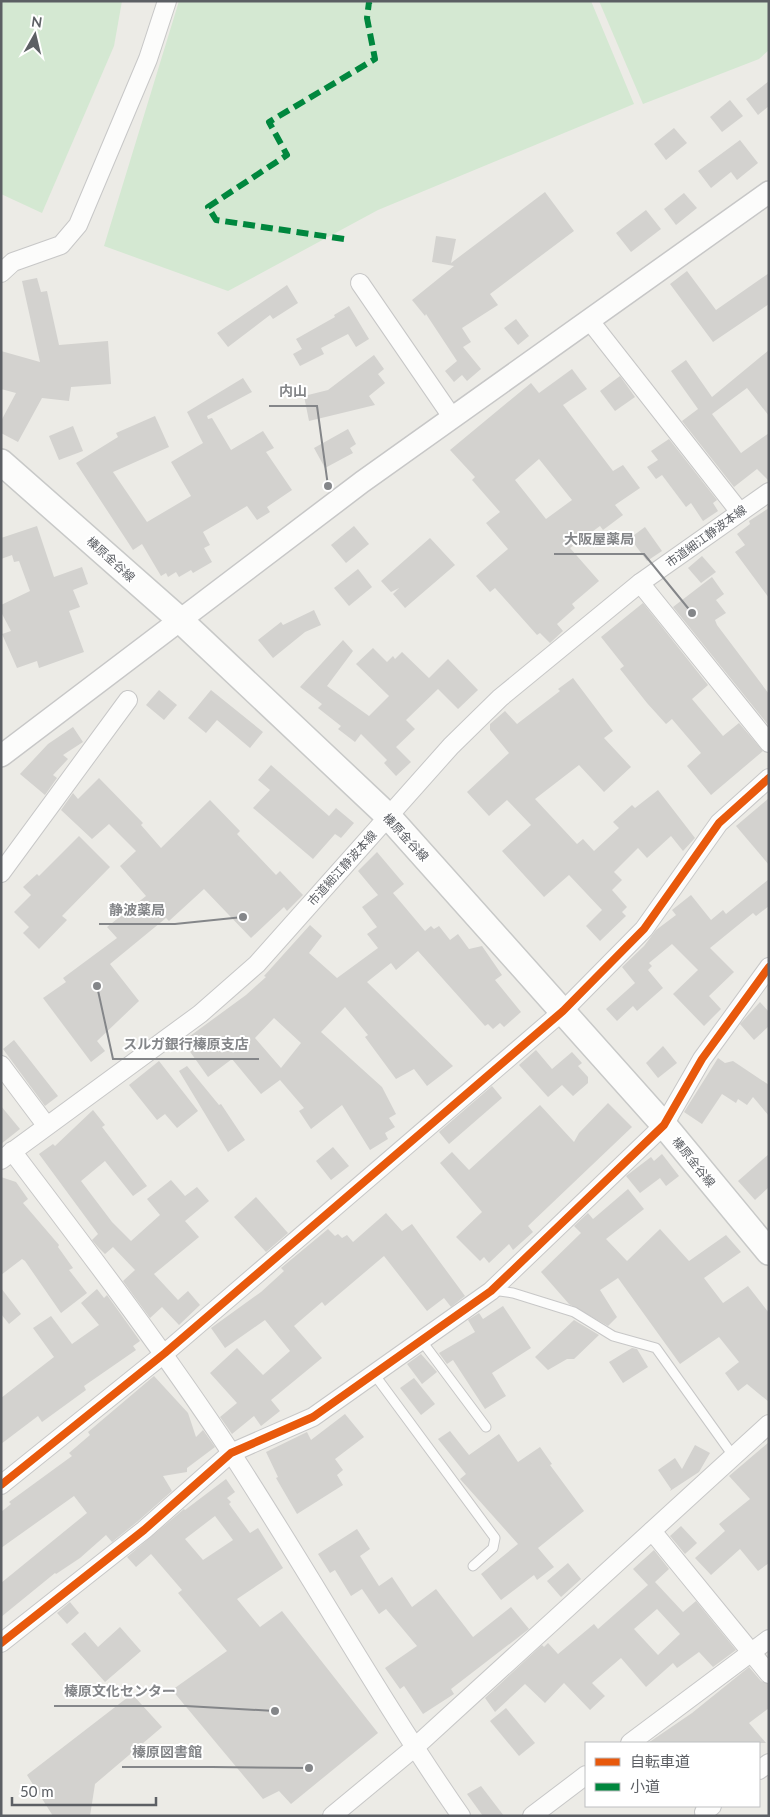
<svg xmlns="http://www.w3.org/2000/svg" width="770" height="1817" font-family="Lato,'Noto Sans JP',sans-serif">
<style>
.green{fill:#d4e8d2}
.building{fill:#d3d2cf;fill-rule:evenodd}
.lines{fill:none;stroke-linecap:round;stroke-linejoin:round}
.service-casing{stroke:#c7c7c7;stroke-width:11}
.minor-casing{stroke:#c7c7c7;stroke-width:20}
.tertiary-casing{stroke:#c7c7c7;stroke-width:24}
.secondary-casing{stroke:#c8c9c8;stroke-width:28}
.service{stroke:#fcfcfb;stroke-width:9}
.minor{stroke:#fcfcfb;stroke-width:18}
.tertiary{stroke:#fcfcfb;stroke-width:21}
.secondary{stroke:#fcfcfb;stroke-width:25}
.quiet{stroke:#00873e;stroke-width:6;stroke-dasharray:12 6;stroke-linecap:butt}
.cycleway-casing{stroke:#fff;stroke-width:11}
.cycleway{stroke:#e8590c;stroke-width:8}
.labels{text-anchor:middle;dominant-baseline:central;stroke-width:4;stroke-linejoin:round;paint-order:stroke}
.street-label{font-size:12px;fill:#5c5f64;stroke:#fff}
.leader{fill:none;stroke:#848689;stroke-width:2}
.callout-dot{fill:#848689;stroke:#fff;stroke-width:2}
.callout-label{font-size:14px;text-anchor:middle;font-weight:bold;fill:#848689;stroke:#fff;stroke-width:4;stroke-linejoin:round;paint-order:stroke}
</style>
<rect width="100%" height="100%" fill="#ecebe6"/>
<g class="green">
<polygon points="1,1 122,1 114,46 42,213 1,194"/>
<polygon points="179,1 591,1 634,104 378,210 228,291 104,246"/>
<polygon points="599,1 769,1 769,50 759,59 643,104"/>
</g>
<g class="building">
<polygon points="769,81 769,106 758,115 746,99"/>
<polygon points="730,100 743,116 722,132 710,117"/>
<polygon points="674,128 687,143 666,160 654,144"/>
<polygon points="740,140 758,163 737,180 731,172 711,188 698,171"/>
<polygon points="545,192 574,231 490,294 498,305 462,328 471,342 463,347 481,369 467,381 462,375 454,382 445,371 457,361 426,314 425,316 412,300 454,266 432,262 436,236 456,239 451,263"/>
<polygon points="684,193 697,208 676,225 664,209"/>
<polygon points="646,210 661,229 631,252 616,233"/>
<polygon points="687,271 716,310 769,273 769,304 713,342 670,284"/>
<polygon points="37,278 41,292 47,291 59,345 108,341 111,384 71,387 69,401 42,398 18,442 1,433 1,421 16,393 1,389 1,351 40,362 22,281"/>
<polygon points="287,285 298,303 273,319 270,315 228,347 217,333"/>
<polygon points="349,306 369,339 356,347 348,334 321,348 324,354 300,366 293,354 302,349 296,339 335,317 334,315"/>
<polygon points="516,319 529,336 518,345 504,328"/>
<polygon points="769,350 769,416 747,388 712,414 741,453 769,433 769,481 757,469 734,487 682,421 698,409 671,371 686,360 712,397"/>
<polygon points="374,355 384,369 378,374 385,383 369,396 375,405 309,421 304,396 328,390"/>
<path d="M572,369l15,20 -24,16 50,66 10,-6 17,23 -25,17 8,10 -20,15 -3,-4 -30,22 29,33 -27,23 3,4 -18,16 6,7 -13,12 -10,-10 -3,2 -42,-47 -5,4 -14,-16 32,-27 -22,-26 14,-11 -28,-32 3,-3 -25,-27 81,-67 8,10zM539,459l33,41 -26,19 -31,-39z"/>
<polygon points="620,376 635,397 615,411 600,391"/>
<polygon points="243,378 252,392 207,416 208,419 212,418 231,450 263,431 274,448 266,452 292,490 267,507 270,512 257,520 247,506 203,532 210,545 204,548 212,562 193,573 191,570 179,577 176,572 168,577 166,573 161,576 142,544 133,550 76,463 118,437 116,433 155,416 169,447 113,472 147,522 191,496 171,462 203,443 187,412"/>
<polygon points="73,426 83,451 59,460 49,436"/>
<polygon points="348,429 356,444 350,448 353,453 325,468 314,448"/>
<polygon points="669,439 717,500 713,503 718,511 703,521 691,503 686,507 662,475 656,479 647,467 658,460 651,451"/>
<polygon points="769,508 769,598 735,552 745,545 737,534 750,524 749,521"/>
<polygon points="37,526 54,577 82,567 88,584 73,590 80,607 69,611 84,652 39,668 37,661 17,668 2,634 11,631 1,612 1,605 30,591 19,561 14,562 12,555 1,559 1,538"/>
<polygon points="354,526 369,544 346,563 331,545"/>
<polygon points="645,527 662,551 647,561 630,538"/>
<polygon points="430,538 455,565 405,608 393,594 399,588 391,592 381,581"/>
<polygon points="702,556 716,572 701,583 688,568"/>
<polygon points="358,569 372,587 349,606 334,588"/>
<polygon points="712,577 724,594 716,600 726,613 715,620 717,625 769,694 769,726 673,607"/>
<polygon points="643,603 708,685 692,699 723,736 739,723 763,751 711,795 687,766 701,753 672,719 666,724 647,703 620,669 624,666 601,637"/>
<polygon points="314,610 321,625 305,632 273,658 258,640 281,622 283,625"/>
<polygon points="343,640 353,651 327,686 369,716 389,696 356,664 373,648 387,662 393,656 395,659 402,652 429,678 448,659 478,690 458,709 438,689 406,720 415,729 396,747 411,762 396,776 384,763 387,760 361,734 355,742 338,729 341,726 318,708 322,704 300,687"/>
<polygon points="573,678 613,731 604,738 631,767 604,792 579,765 535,799 577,844 583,839 594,851 619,828 613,822 632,805 635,808 658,790 695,838 683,851 671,836 647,858 638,848 614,872 622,880 612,890 627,907 622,912 626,916 600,941 586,926 602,910 569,875 544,897 502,851 531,825 507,800 489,816 467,792 509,753 490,730 490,724 505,711 517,724 560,691 558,689"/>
<polygon points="159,690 177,705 164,720 146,705"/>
<polygon points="211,690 263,732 250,748 217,720 206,733 188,718"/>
<polygon points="73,727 83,742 63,755 68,759 53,775 57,778 45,795 20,774 48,744"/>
<polygon points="271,765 329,816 336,808 354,823 341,838 335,834 313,859 253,808 270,790 258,780"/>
<polygon points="99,778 143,823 141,825 161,848 210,800 240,831 237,834 276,875 280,871 303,895 287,911 284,907 251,938 204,889 169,921 166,918 110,964 139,1001 97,1041 105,1051 91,1062 43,998 66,982 63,978 117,938 107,927 146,896 120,866 136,851 109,824 92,839 61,810 73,793 78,799"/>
<polygon points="769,798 769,865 736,826"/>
<polygon points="79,836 110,867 62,916 67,920 39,949 23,933 29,927 14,912 31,895 23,887 37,874 39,876"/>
<path d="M377,852l27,32 -11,9 32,38 6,-5 3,3 5,-3 11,14 8,-6 11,15 13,-3 20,29 -7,5 26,32 -17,15 -4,-4 -7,6 -5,-5 -3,2 -67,-75 -22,19 -5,-7 -24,19 86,84 -26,20 -13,-17 -18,10 -31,-42 3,-2 -23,-28 -24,25 61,55 14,27 -7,4 6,9 -10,6 3,6 -18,11 -28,-45 -31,24 -12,-18 5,-3 -24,-28 -19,14 -29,-35 -24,18 -22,-31 7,-5 -3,-5 56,-41 20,-18 -2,-1 46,-51 12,11 -13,17 28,25 41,-30 -11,-14 10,-7 -15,-20 16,-12 -20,-24zM274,1018l27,25 -20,25 -26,-30z"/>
<polygon points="769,879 769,906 756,916 753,913 710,948 734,972 709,996 721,1009 704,1026 673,994 698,970 672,944 649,963 652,966 648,970 663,988 637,1011 633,1006 617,1021 606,1009 635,983 622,967 644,946 656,930 676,915 672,910 691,895 711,920 723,910 726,914"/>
<polygon points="760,1002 769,1012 769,1026 754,1040 740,1024"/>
<polygon points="14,1040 58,1096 45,1106 3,1049"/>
<polygon points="663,1046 677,1063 658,1078 646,1063"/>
<polygon points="536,1050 552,1069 572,1052 582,1063 578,1066 588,1077 588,1083 573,1096 562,1085 548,1097 519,1065"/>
<polygon points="718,1058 725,1063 733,1061 769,1085 769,1116 753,1097 747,1105 738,1099 736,1103 722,1094 702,1124 684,1112"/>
<polygon points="159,1061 198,1111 177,1128 165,1114 157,1120 129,1085"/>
<polygon points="187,1066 219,1105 221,1104 245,1140 228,1152 179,1071"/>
<polygon points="492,1086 502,1098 449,1144 439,1132"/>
<polygon points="608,1103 632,1127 528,1226 533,1232 513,1250 509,1244 489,1263 484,1257 480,1261 456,1237 482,1212 440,1163 452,1152 469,1170 540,1105 574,1142 579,1133"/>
<polygon points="1,1106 20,1129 1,1144"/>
<polygon points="93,1110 105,1125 102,1127 147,1186 133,1196 105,1161 81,1181 112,1222 131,1241 160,1215 147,1199 171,1180 185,1196 197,1187 209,1201 185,1221 199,1237 154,1274 178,1300 188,1291 200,1305 179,1325 162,1307 150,1318 123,1281 135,1270 113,1247 105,1254 98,1247 92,1240 98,1234 39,1154 53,1144 55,1146"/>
<polygon points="333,1147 349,1166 331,1180 316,1161"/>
<polygon points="662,1154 679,1176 666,1186 660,1178 640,1193 626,1176 651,1157 654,1161"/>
<polygon points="769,1154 769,1187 755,1200 738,1181"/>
<polygon points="1,1177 16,1182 28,1199 23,1203 59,1245 58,1247 73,1268 69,1270 87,1293 61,1313 25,1261 22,1259 1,1275"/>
<polygon points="628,1189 644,1209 606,1239 627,1261 660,1229 689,1261 726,1235 741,1252 704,1278 723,1303 748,1286 769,1313 769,1402 747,1384 738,1391 725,1373 739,1362 719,1337 680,1364 618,1278 600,1290 617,1317 608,1326 569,1304 541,1272 581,1233 574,1226 588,1213 593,1219"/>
<polygon points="256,1197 288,1233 266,1252 234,1217"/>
<polygon points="386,1213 402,1231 412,1224 465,1296 451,1307 444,1298 427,1311 384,1256 325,1306 322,1302 294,1326 322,1358 271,1400 280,1411 261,1426 254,1416 232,1434 220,1417 237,1403 210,1373 237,1348 263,1375 290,1351 265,1320 225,1348 211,1328 261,1292 284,1271 281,1268 328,1229 335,1236 338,1234 342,1238 347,1235 353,1242"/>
<polygon points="1,1288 21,1314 9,1324 1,1314"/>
<polygon points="97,1289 104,1298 107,1295 140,1341 133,1346 136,1350 84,1386 86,1390 42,1422 38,1416 1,1444 1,1398 54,1357 33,1328 51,1316 72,1344 99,1325 81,1303"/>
<polygon points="503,1306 531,1348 492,1373 506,1396 485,1409 453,1360 447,1364 439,1353 475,1332 468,1320 479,1313 483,1319"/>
<polygon points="574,1320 599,1335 574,1359 567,1359 548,1370 535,1357"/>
<polygon points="632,1348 637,1349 648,1367 623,1383 609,1362"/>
<polygon points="421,1354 437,1372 422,1384 407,1364"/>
<polygon points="154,1376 188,1413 196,1437 203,1430 215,1447 187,1468 187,1472 163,1476 172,1491 137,1522 112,1542 106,1535 80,1558 56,1574 55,1573 1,1617 1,1583 87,1513 74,1496 1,1548 1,1512 11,1504 9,1502 72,1456 69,1453 90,1435 88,1432"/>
<polygon points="414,1378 435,1404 421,1415 400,1388"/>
<polygon points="345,1414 364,1437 335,1459 343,1470 337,1475 343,1485 297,1514 276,1478 278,1477 266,1452 307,1432 311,1440"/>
<polygon points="450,1431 469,1455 499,1434 518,1462 540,1447 552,1464 550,1465 584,1511 538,1548 554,1567 537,1580 534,1575 501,1600 481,1574 518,1544 460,1479 466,1474 438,1439"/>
<polygon points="769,1442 769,1563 758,1571 740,1549 711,1575 695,1558 725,1531 719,1524 750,1499 729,1476"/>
<polygon points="695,1445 710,1453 699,1472 670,1491 671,1489 658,1470 675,1458 682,1469"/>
<path d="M226,1479l9,13 -8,6 4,4 -2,2 21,29 8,-5 25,40 -46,31 23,28 22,-16 96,122 -87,71 -12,-13 -16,8 -91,-109 55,-39 -49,-58 4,-3 -31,-36 -15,13 -9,-10 57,-48 1,1zM215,1516l18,24 -30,20 -18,-21z"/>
<polygon points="681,1526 697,1543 685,1554 670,1536"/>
<polygon points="357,1529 370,1549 360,1556 379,1586 392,1577 412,1607 436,1589 473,1637 511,1607 529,1629 451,1689 454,1694 423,1714 404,1686 400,1689 385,1668 417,1646 386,1609 379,1614 362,1589 351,1596 335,1570 330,1573 318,1554"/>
<path d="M654,1550l15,19 -14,13 28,30 13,-11 40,49 -23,17 -14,-15 -22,16 -4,-5 -27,24 -25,-29 -29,25 13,13 -15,14 -26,-27 -19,20 -20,-19 -30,28 -10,-14 57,-53 2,2 4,-4 10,11 36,-30 4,5 50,-44 -15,-16zM657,1609l23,25 -22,21 -24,-26z"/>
<polygon points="568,1563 581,1579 561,1597 547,1581"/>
<polygon points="70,1602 79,1613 67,1624 57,1613"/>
<polygon points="120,1627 141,1651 105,1682 71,1644 85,1632 98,1647"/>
<polygon points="749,1667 761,1681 769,1684 769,1708 749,1723 766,1743 648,1743 692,1713"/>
<polygon points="132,1694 162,1727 95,1784 90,1816 53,1816 27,1775"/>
<polygon points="506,1708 535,1743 519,1756 490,1721"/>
<polygon points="481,1786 504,1816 483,1816 467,1794"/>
</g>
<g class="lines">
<defs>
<g id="service">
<polyline points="493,1290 513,1293 574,1312 613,1336 656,1348 734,1457"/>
<polyline points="421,1340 486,1427"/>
<polyline points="374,1374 495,1538 493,1548 473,1566"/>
</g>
<g id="minor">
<polyline points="1,273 13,262 61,245 78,225 148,59 167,1"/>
<polyline points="360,283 452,417"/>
<polyline points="590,321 739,511"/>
<polyline points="640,583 769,743"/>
<polyline points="1,873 128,700"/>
<polyline points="1,1065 46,1125"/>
<path d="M12,1151c75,99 150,197 218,300 79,121 149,247 231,365"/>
<polyline points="1,1160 200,1014 257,964 451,746 500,698 640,583 769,492"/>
<polyline points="1,1485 165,1353 563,1011 644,929 719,823 769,778"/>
<polyline points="652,1531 769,1674"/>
<polyline points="1,1643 144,1530 231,1453 313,1417 491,1291 664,1125 702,1059 769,967"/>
<polyline points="630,1743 769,1639"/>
<polyline points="759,1770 769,1763"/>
<polyline points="704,1812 712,1806"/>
<polyline points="332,1816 414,1748 769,1424"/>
<polyline points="532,1816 586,1775"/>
</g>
<polyline id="tertiary" points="1,756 362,482 769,192"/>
<polyline id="secondary" points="1,462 179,619 388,816 664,1125 769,1252"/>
</defs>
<use href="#service" class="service-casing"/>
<use href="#minor" class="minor-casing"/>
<use href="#tertiary" class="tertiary-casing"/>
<use href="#secondary" class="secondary-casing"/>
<use href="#service" class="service"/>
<use href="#minor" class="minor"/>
<use href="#tertiary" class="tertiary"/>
<use href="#secondary" class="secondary"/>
<polyline class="quiet" points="344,239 216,220 208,207 287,155 269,122 375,59 367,18 369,2 371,1"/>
<defs>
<g id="cycleway">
<polyline points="1,1485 165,1353 563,1011 644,929 719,823 769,778"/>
<polyline points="1,1643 144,1530 231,1453 313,1417 491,1291 664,1125 702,1059 769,967"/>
</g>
</defs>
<use href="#cycleway" class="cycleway-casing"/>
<use href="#cycleway" class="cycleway"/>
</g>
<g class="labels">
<g class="street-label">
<text transform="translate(706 536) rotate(-36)">市道細江静波本線</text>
<text transform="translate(111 559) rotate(42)">榛原金谷線</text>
<text transform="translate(406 837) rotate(47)">榛原金谷線</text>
<text transform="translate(342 868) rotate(-48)">市道細江静波本線</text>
<text transform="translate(694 1162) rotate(51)">榛原金谷線</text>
</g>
</g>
<path class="leader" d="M328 486L317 406H269M692 613L644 554H554M243 917L175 924H99M97 986L113 1059H259M275 1711L186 1706H54M309 1768L212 1767H122"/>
<g class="callout-dot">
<circle cx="328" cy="486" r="5"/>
<circle cx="692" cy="613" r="5"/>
<circle cx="243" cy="917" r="5"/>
<circle cx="97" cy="986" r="5"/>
<circle cx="275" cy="1711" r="5"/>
<circle cx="309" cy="1768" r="5"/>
</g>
<g class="callout-label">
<text x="293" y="396">内山</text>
<text x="599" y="544">大阪屋薬局</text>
<text x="137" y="915">静波薬局</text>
<text x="186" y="1049">スルガ銀行榛原支店</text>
<text x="120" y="1696">榛原文化センター</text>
<text x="167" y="1757">榛原図書館</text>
</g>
<rect width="770" height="1817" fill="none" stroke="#5c5f64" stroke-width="5"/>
<rect x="585" y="1742" width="175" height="65" fill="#ffffff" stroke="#bebfc1"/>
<rect x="595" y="1758" width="25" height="8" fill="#e8590c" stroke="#bebfc1"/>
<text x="630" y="1767" font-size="15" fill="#5c5f64">自転車道</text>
<rect x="595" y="1783" width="25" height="8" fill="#00873e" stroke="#bebfc1"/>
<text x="630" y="1792" font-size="15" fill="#5c5f64">小道</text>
<g transform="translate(35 35) rotate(8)" stroke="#ffffff" stroke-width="4" paint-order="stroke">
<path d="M0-4L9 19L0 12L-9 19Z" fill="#5c5f64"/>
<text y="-8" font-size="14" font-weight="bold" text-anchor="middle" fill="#5c5f64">N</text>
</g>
<path d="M12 1797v8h144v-8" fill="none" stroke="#5c5f64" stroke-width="2.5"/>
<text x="20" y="1797" font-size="15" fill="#5c5f64" stroke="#ffffff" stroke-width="4" paint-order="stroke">50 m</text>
</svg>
